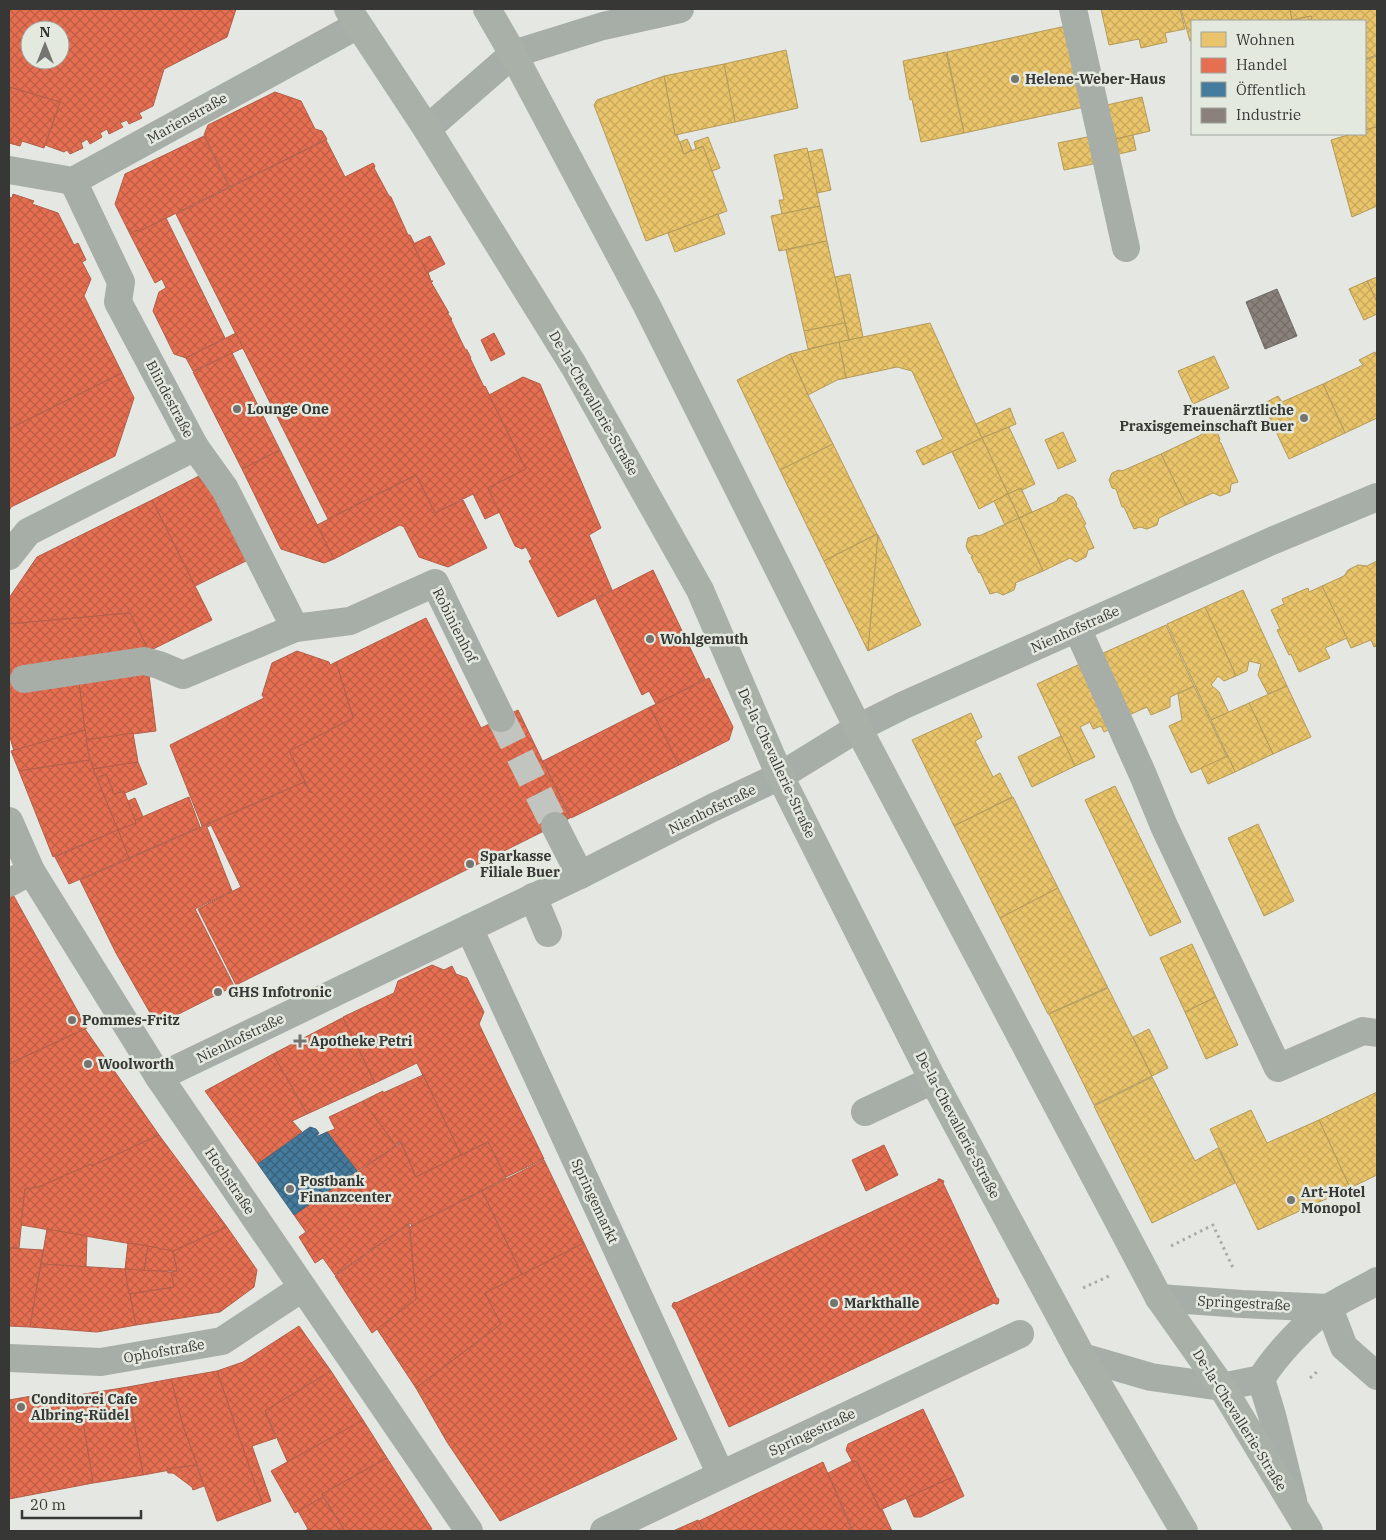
<svg xmlns="http://www.w3.org/2000/svg" width="1386" height="1540" font-family="'IBM Plex Serif',serif">
<style>
.homes{fill:url(#homes-cross-hatch);stroke:#b49a5a}
.shops{fill:url(#shops-cross-hatch);stroke:#b25e49;fill-rule:evenodd}
.public{fill:url(#public-cross-hatch);stroke:#41677e}
.industry{fill:url(#industry-cross-hatch);stroke:#716b67}
.lines{fill:none;stroke-linecap:round;stroke-linejoin:round}
.minor-tunnel{stroke:#c1c4bf;stroke-width:28;stroke-dasharray:28 14;stroke-linecap:butt}
.path{stroke:#a7aca7;stroke-width:3;stroke-dasharray:2.5 4;stroke-linecap:butt}
.minor{stroke:#a6aea7;stroke-width:28}
.major{stroke:#a8b0a8;stroke-width:28}
.poi-dot{fill:#747572;stroke:#e4e9e0;stroke-width:2}
.labels{text-anchor:middle;dominant-baseline:central;stroke-width:5;stroke-linejoin:round;paint-order:stroke}
.poi-label{font-size:14px;font-weight:bold;fill:#373835;stroke:#e4e9e0;text-anchor:start}
.street-label{font-size:14px;fill:#373835;stroke:#e4e9e0}
</style>
<defs>
<pattern id="homes-cross-hatch" width="8" height="8" patternUnits="userSpaceOnUse" patternTransform="scale(1.25)"><rect width="8" height="8" fill="#e9c46a"/><path d="M0 0l8 8M0 8l8-8" fill="none" stroke="#c8a95c"/></pattern>
<pattern id="shops-cross-hatch" width="8" height="8" patternUnits="userSpaceOnUse" patternTransform="scale(1.25)"><rect width="8" height="8" fill="#e76f51"/><path d="M0 0l8 8M0 8l8-8" fill="none" stroke="#bc5c44"/></pattern>
<pattern id="public-cross-hatch" width="8" height="8" patternUnits="userSpaceOnUse" patternTransform="scale(1.25)"><rect width="8" height="8" fill="#457b9d"/><path d="M0 0l8 8M0 8l8-8" fill="none" stroke="#38607a"/></pattern>
<pattern id="industry-cross-hatch" width="8" height="8" patternUnits="userSpaceOnUse" patternTransform="scale(1.25)"><rect width="8" height="8" fill="#8a817c"/><path d="M0 0l8 8M0 8l8-8" fill="none" stroke="#726b66"/></pattern>
</defs>
<rect width="100%" height="100%" fill="#e4e7e2"/>
<g class="homes">
<polygon points="1101,9 1180,9 1185,29 1165,33 1167,42 1141,48 1139,39 1109,45"/>
<polygon points="1181,9 1290,9 1292,20 1284,21 1192,21 1192,41 1190,41"/>
<polygon points="1290,9 1377,9 1377,55 1365,59 1365,21 1312,21 1311,16 1292,20"/>
<polygon points="1311,16 1312,21 1284,21 1292,20"/>
<polygon points="1066,26 1084,107 964,133 947,52"/>
<polygon points="786,50 798,108 735,122 724,64"/>
<polygon points="946,52 964,133 921,142 912,99 910,100 903,61"/>
<polygon points="1377,56 1377,127 1365,130 1365,60"/>
<polygon points="724,64 735,122 675,135 664,76"/>
<polygon points="664,76 675,135 677,135 684,154 703,146 727,211 646,241 594,105 597,100"/>
<polygon points="1142,97 1150,131 1116,139 1107,105"/>
<polygon points="1377,127 1377,206 1352,217 1331,140 1351,134 1365,134 1365,130"/>
<polygon points="1133,135 1136,150 1119,154 1116,139"/>
<polygon points="1092,136 1098,163 1064,170 1058,143"/>
<polygon points="708,137 720,168 712,171 703,146 696,149 694,142"/>
<polygon points="687,139 692,150 684,154 680,142"/>
<polygon points="807,148 820,206 782,214 779,200 784,200 774,155"/>
<polygon points="822,149 831,190 817,193 808,152"/>
<polygon points="820,206 827,241 779,251 771,216"/>
<polygon points="718,214 725,234 675,252 668,233"/>
<polygon points="827,241 845,323 804,331 786,250"/>
<polygon points="850,274 863,337 849,340 835,277"/>
<polygon points="1377,277 1377,302 1367,281"/>
<polygon points="1367,281 1377,302 1377,314 1364,320 1349,289"/>
<polygon points="845,323 849,340 808,349 804,331"/>
<polygon points="930,323 982,438 923,465 916,451 943,439 912,371 897,367 846,378 839,342"/>
<polygon points="839,342 846,378 837,380 808,395 790,354"/>
<polygon points="1375,352 1377,358 1377,418 1345,433 1323,384 1363,365 1359,360"/>
<polygon points="790,354 808,395 833,444 780,470 737,380"/>
<polygon points="1214,356 1229,388 1193,404 1178,371"/>
<polygon points="1323,384 1345,433 1289,459 1263,404 1278,396 1282,402"/>
<polygon points="1010,408 1016,424 982,438 976,424"/>
<polygon points="1009,427 1035,484 1022,490 1021,488 1008,494 982,438"/>
<polygon points="1209,429 1217,432 1220,439 1219,442 1221,443 1238,482 1231,484 1230,492 1220,496 1213,493 1186,505 1161,454 1201,435 1202,432"/>
<polygon points="1063,432 1076,461 1058,469 1045,440"/>
<polygon points="982,438 1008,494 979,509 952,452"/>
<polygon points="833,444 877,534 824,561 780,470"/>
<polygon points="1161,454 1186,505 1159,518 1157,525 1147,529 1140,527 1134,529 1124,507 1122,507 1116,489 1112,488 1109,480 1112,473 1119,470 1122,471"/>
<polygon points="1021,488 1032,512 1019,518 1008,494"/>
<polygon points="1008,494 1019,518 1005,525 994,501"/>
<polygon points="1066,494 1073,497 1077,504 1076,507 1078,508 1086,524 1084,525 1094,548 1088,550 1086,557 1076,562 1070,558 1043,571 1019,518 1057,501 1058,498"/>
<polygon points="1019,518 1043,571 1015,583 1016,584 1014,590 1003,595 997,592 990,594 980,572 979,573 971,557 973,556 969,553 966,546 968,538 976,535 979,536"/>
<polygon points="877,534 878,535 868,651 824,561"/>
<polygon points="878,535 921,625 868,651"/>
<polygon points="1377,561 1377,646 1374,647 1371,640 1351,648 1322,586 1344,576 1348,570 1358,565 1367,566"/>
<polygon points="1322,586 1347,638 1325,648 1330,658 1299,672 1291,654 1289,655 1277,630 1280,629 1271,610 1284,604 1282,599 1308,588 1309,592"/>
<polygon points="1243,590 1287,686 1268,694 1258,675 1261,664 1249,661 1247,671 1236,676 1205,607"/>
<polygon points="1205,607 1236,676 1224,681 1218,676 1211,685 1219,692 1229,713 1211,720 1167,624"/>
<polygon points="1166,625 1194,686 1170,697 1170,707 1151,715 1147,707 1129,715 1101,654"/>
<polygon points="1082,663 1112,728 1104,732 1101,726 1093,729 1090,722 1080,727 1095,757 1075,766 1037,684"/>
<polygon points="1194,686 1227,757 1191,773 1169,726 1182,720 1178,694"/>
<polygon points="1287,686 1311,737 1273,754 1249,703"/>
<polygon points="1249,703 1273,754 1235,772 1211,720"/>
<polygon points="971,713 982,737 975,741 993,777 1000,773 1012,797 954,826 912,740"/>
<polygon points="1061,736 1075,766 1032,787 1018,757"/>
<polygon points="1228,756 1235,772 1208,784 1201,768"/>
<polygon points="1115,786 1181,922 1150,936 1085,800"/>
<polygon points="1013,797 1058,888 1000,918 954,826"/>
<polygon points="1258,824 1294,901 1264,916 1228,838"/>
<polygon points="1058,888 1107,986 1108,987 1048,1014 1000,918"/>
<polygon points="1192,944 1216,997 1185,1012 1160,958"/>
<polygon points="1108,988 1152,1076 1094,1105 1049,1014"/>
<polygon points="1216,997 1238,1045 1206,1059 1185,1012"/>
<polygon points="1149,1029 1168,1068 1152,1076 1133,1037"/>
<polygon points="1152,1077 1195,1161 1218,1148 1235,1183 1152,1223 1094,1106"/>
<polygon points="1377,1092 1377,1175 1350,1188 1319,1120"/>
<polygon points="1251,1110 1267,1143 1319,1120 1350,1188 1258,1230 1210,1129"/>
</g>
<g class="shops">
<path d="M9,9h227l-9,28 -63,32 -11,37 -14,7 3,5 -13,6 -2,-4 -7,3 3,4 -14,7 -2,-5 -7,4 2,4 -12,7 -3,-5 -6,4 2,5 -13,6 -3,-4 -3,2 -19,-7 15,-43 -51,-15zM30,30h30v30h-30z"/>
<polygon points="9,87 60,102 44,148 22,141 20,146 9,143"/>
<polygon points="275,92 301,101 315,129 322,131 327,139 230,187 204,135 208,125"/>
<polygon points="204,136 229,187 138,232 137,230 130,234 115,204 125,174"/>
<polygon points="326,140 345,177 373,163 375,166 374,168 389,196 391,197 408,235 410,235 414,243 413,244 427,273 428,272 431,281 433,281 431,282 449,313 447,313 452,319 451,320 465,349 467,350 471,358 470,358 484,387 485,386 526,469 488,488 500,512 485,519 473,494 435,513 416,475 328,519 176,214"/>
<polygon points="13,194 34,201 32,204 58,213 74,245 78,243 86,260 82,262 91,279 84,296 122,373 9,429 9,197 12,198"/>
<polygon points="166,218 225,338 186,358 174,354 153,311 159,292 166,288 162,279 155,283 130,234 137,230 138,232"/>
<polygon points="430,236 445,264 427,273 413,244"/>
<polygon points="236,333 243,348 193,371 186,358"/>
<polygon points="494,333 505,354 491,361 481,340"/>
<polygon points="232,353 280,450 242,469 193,372"/>
<polygon points="122,373 134,398 115,456 11,507 9,511 9,429"/>
<polygon points="523,377 540,384 601,528 589,535 612,590 558,617 529,561 532,559 526,547 522,549 515,546 488,488 526,469 489,395"/>
<polygon points="280,450 334,559 324,563 281,549 242,469"/>
<polygon points="203,474 246,561 195,586 152,500"/>
<polygon points="416,475 435,513 463,500 487,548 448,567 419,557 404,527 400,525 334,559 317,525"/>
<polygon points="152,500 212,620 149,651 130,613 9,624 9,598 37,557"/>
<polygon points="653,570 705,679 656,704 649,691 642,695 596,599"/>
<polygon points="130,613 149,651 52,670 9,674 9,624"/>
<polygon points="426,618 481,728 518,710 570,818 236,985 198,909 241,887 211,825 207,827 206,825 304,782 311,793 289,751 353,718 336,662"/>
<polygon points="297,651 329,662 330,665 336,662 353,718 289,751 311,793 304,782 202,826 170,745 264,698 262,695 272,663"/>
<polygon points="148,667 156,731 86,740 79,683"/>
<polygon points="22,672 79,683 85,730 14,751 9,734 9,674"/>
<polygon points="709,678 733,727 729,740 679,765 650,707"/>
<polygon points="650,707 679,765 571,818 543,761"/>
<polygon points="85,730 90,760 19,771 11,751"/>
<polygon points="133,733 138,762 93,769 90,760 86,740"/>
<polygon points="90,760 118,830 53,857 19,771"/>
<polygon points="138,762 147,784 125,793 124,791 114,794 106,774 97,778 93,769"/>
<polygon points="106,774 114,794 124,791 136,823 118,830 97,778"/>
<polygon points="189,797 200,827 129,858 118,830 136,823 135,820"/>
<polygon points="135,798 143,817 135,820 128,801"/>
<polygon points="206,825 232,891 195,909 234,986 157,1025 116,953 80,880"/>
<polygon points="118,830 129,858 69,884 55,857"/>
<polygon points="11,891 87,1028 9,1064 9,892"/>
<polygon points="432,965 444,970 452,966 456,974 467,978 484,1012 479,1024 544,1159 506,1177 488,1142 461,1155 417,1063 375,1083 343,1017 394,993 398,981"/>
<polygon points="342,1018 343,1018 375,1083 307,1114 273,1054"/>
<polygon points="85,1029 159,1135 92,1166 91,1164 39,1187 25,1189 19,1248 9,1248 9,1064"/>
<polygon points="273,1054 307,1114 292,1121 302,1132 258,1164 205,1091"/>
<polygon points="423,1075 461,1155 416,1177 401,1142 395,1145 363,1101 383,1091 383,1093"/>
<polygon points="363,1101 396,1146 357,1171 327,1132 335,1129 329,1117"/>
<polygon points="159,1135 227,1227 173,1251 21,1225 25,1189 39,1187 91,1164 92,1166"/>
<polygon points="488,1142 506,1178 412,1226 410,1223 335,1275 323,1258 315,1263 299,1237 306,1232 294,1215 396,1146 401,1143 416,1177"/>
<polygon points="884,1145 898,1175 866,1191 852,1160"/>
<polygon points="544,1160 584,1243 522,1275 482,1191"/>
<polygon points="938,1179 940,1179 944,1181 943,1183 996,1296 996,1298 998,1298 999,1300 998,1304 995,1304 994,1303 729,1427 675,1309 674,1309 672,1306 673,1303 675,1302 676,1303 938,1181"/>
<polygon points="482,1191 522,1275 485,1293 501,1324 416,1388 377,1329 416,1299 410,1227"/>
<polygon points="409,1224 416,1299 372,1333 335,1276"/>
<polygon points="227,1227 257,1270 254,1287 220,1312 136,1325 129,1294 174,1287 171,1272 177,1271 173,1251"/>
<polygon points="47,1229 87,1236 86,1267 41,1264"/>
<polygon points="128,1243 148,1246 144,1271 125,1269"/>
<polygon points="584,1243 677,1439 500,1521 447,1442 416,1388 501,1324 485,1293"/>
<polygon points="148,1246 173,1251 177,1271 144,1271"/>
<polygon points="9,1248 43,1250 30,1327 9,1326"/>
<polygon points="41,1264 125,1269 136,1325 97,1332 30,1327"/>
<polygon points="125,1269 171,1272 174,1287 129,1294"/>
<polygon points="299,1326 331,1371 265,1411 276,1438 252,1446 271,1501 263,1504 254,1481 217,1371 243,1362"/>
<polygon points="217,1371 254,1481 263,1504 218,1521 217,1521 183,1426 171,1379"/>
<polygon points="331,1371 363,1420 288,1463 265,1411"/>
<polygon points="171,1379 183,1426 197,1465 143,1475 128,1387"/>
<polygon points="128,1387 143,1475 93,1483 78,1395"/>
<polygon points="32,1396 32,1404 79,1397 93,1483 9,1499 9,1400"/>
<polygon points="923,1409 955,1476 880,1510 857,1462 852,1461 846,1450 848,1444"/>
<polygon points="363,1420 387,1458 322,1494 323,1497 295,1513 271,1471"/>
<polygon points="387,1458 432,1529 427,1531 345,1531 322,1494"/>
<polygon points="852,1461 857,1462 880,1510 882,1509 892,1531 853,1531 828,1473"/>
<polygon points="823,1462 852,1531 703,1531 699,1521"/>
<polygon points="196,1465 204,1486 193,1490 192,1487 173,1473 168,1473 167,1471 167,1469"/>
<polygon points="955,1476 964,1496 921,1517 914,1517 906,1498"/>
<polygon points="323,1497 345,1531 305,1531 308,1529 298,1511"/>
<polygon points="698,1520 703,1531 673,1531"/>
</g>
<polygon class="public" points="310,1127 316,1129 319,1133 316,1137 327,1132 357,1171 294,1215 258,1164"/>
<polygon class="industry" points="1277,289 1297,336 1265,349 1246,302"/>
<g class="lines">
<polyline class="minor-tunnel" points="501,718 555,826"/>
<g class="path">
<polyline points="1171,1246 1213,1225 1233,1268"/>
<polyline points="1083,1288 1109,1276"/>
<polyline points="1310,1378 1318,1371"/>
</g>
<g class="minor">
<polyline points="1073,9 1126,248"/>
<polyline points="427,129 513,54 603,26 680,9"/>
<polyline points="9,170 73,181 358,25"/>
<polyline points="195,447 225,489 295,628 350,621 435,583 501,718"/>
<polyline points="9,556 28,532 195,447 118,302 121,282 73,181"/>
<polyline points="1077,628 1143,775 1164,826 1278,1068 1363,1031 1377,1033"/>
<polyline points="24,679 144,661 159,665 183,675 295,628"/>
<polyline points="9,821 31,871 159,1077 469,1531"/>
<polyline points="555,826 580,875"/>
<polyline points="9,883 31,871"/>
<polyline points="533,897 548,933"/>
<polyline points="469,928 721,1475"/>
<polyline points="159,1077 580,875 712,808 780,776 858,728 904,705 1274,540 1377,497"/>
<polyline points="865,1112 933,1080"/>
<polyline points="1159,1298 1242,1304 1329,1308"/>
<polyline points="1329,1308 1344,1347 1377,1376"/>
<path d="M1082,1357l69,20 71,10 39,-8c14,-23 46,-58 69,-72 15,-10 32,-17 47,-26"/>
<polyline points="9,1358 101,1362 222,1341 302,1288"/>
<polyline points="1261,1379 1272,1415 1293,1500"/>
<polyline points="604,1531 721,1475 1020,1334"/>
</g>
<g class="major">
<polyline points="348,9 427,129 574,366 700,590 780,776 933,1080 1082,1357 1184,1531"/>
<polyline points="487,9 513,54 647,306 858,728 1159,1298 1222,1387 1309,1531"/>
</g>
</g>
<g class="poi-dot">
<circle cx="1015" cy="79" r="5"/>
<circle cx="237" cy="409" r="5"/>
<circle cx="1304" cy="418" r="5"/>
<circle cx="650" cy="639" r="5"/>
<circle cx="470" cy="864" r="5"/>
<circle cx="218" cy="992" r="5"/>
<circle cx="72" cy="1020" r="5"/>
<path d="M297.5 1033.5h5v5h5v5h-5v5h-5v-5h-5v-5h5z"/>
<circle cx="88" cy="1064" r="5"/>
<circle cx="290" cy="1189" r="5"/>
<circle cx="1291" cy="1200" r="5"/>
<circle cx="834" cy="1303" r="5"/>
<circle cx="21" cy="1407" r="5"/>
</g>
<g class="labels">
<g class="poi-label">
<text x="1025" y="79">Helene-Weber-Haus</text>
<text x="247" y="409">Lounge One</text>
<text x="1294" y="410" text-anchor="end">Frauenärztliche<tspan x="1294" dy="16">Praxisgemeinschaft Buer</tspan></text>
<text x="660" y="639">Wohlgemuth</text>
<text x="480" y="856">Sparkasse<tspan x="480" dy="16">Filiale Buer</tspan></text>
<text x="228" y="992">GHS Infotronic</text>
<text x="82" y="1020">Pommes-Fritz</text>
<text x="310" y="1041">Apotheke Petri</text>
<text x="98" y="1064">Woolworth</text>
<text x="300" y="1181">Postbank<tspan x="300" dy="16">Finanzcenter</tspan></text>
<text x="1301" y="1192">Art-Hotel<tspan x="1301" dy="16">Monopol</tspan></text>
<text x="844" y="1303">Markthalle</text>
<text x="31" y="1399">Conditorei Cafe<tspan x="31" dy="16">Albring-Rüdel</tspan></text>
</g>
<g class="street-label">
<text transform="translate(187 118) rotate(-29)">Marienstraße</text>
<text transform="translate(170 399) rotate(62)">Blindestraße</text>
<text transform="translate(594 403) rotate(60)">De-la-Chevallerie-Straße</text>
<text transform="translate(455 625) rotate(63)">Robinienhof</text>
<text transform="translate(1075 629) rotate(-24)">Nienhofstraße</text>
<text transform="translate(777 763) rotate(65)">De-la-Chevallerie-Straße</text>
<text transform="translate(712 809) rotate(-26)">Nienhofstraße</text>
<text transform="translate(240 1038) rotate(-26)">Nienhofstraße</text>
<text transform="translate(958 1125) rotate(62)">De-la-Chevallerie-Straße</text>
<text transform="translate(230 1181) rotate(56)">Hochstraße</text>
<text transform="translate(595 1201) rotate(65)">Springemarkt</text>
<text transform="translate(1244 1303) rotate(3)">Springestraße</text>
<text transform="translate(164 1351) rotate(-10)">Ophofstraße</text>
<text transform="translate(1240 1420) rotate(58)">De-la-Chevallerie-Straße</text>
<text transform="translate(812 1432) rotate(-25)">Springestraße</text>
</g>
</g>
<rect width="1386" height="1540" fill="none" stroke="#373835" stroke-width="20"/>
<rect x="1191" y="20" width="175" height="115" fill="#e4e9e0" stroke="#9fa29c"/>
<rect x="1201" y="32" width="25" height="15" fill="#e9c46a" stroke="#9fa29c"/>
<text x="1236" y="45" font-size="15" fill="#373835">Wohnen</text>
<rect x="1201" y="58" width="25" height="15" fill="#e76f51" stroke="#9fa29c"/>
<text x="1236" y="70" font-size="15" fill="#373835">Handel</text>
<rect x="1201" y="82" width="25" height="15" fill="#457b9d" stroke="#9fa29c"/>
<text x="1236" y="95" font-size="15" fill="#373835">Öffentlich</text>
<rect x="1201" y="108" width="25" height="15" fill="#8a817c" stroke="#9fa29c"/>
<text x="1236" y="120" font-size="15" fill="#373835">Industrie</text>
<g transform="translate(45 45)"><circle r="24" fill="#e4e9e0" stroke="#9fa29c"/>
<path d="M0-4L9 19L0 12L-9 19Z" fill="#747572"/>
<text y="-8" font-size="14" font-weight="bold" text-anchor="middle" fill="#373835">N</text>
</g>
<path d="M22 1510v8h119v-8" fill="none" stroke="#373835" stroke-width="2.5"/>
<text x="30" y="1510" font-size="15" fill="#373835" stroke="#e4e9e0" stroke-width="4" paint-order="stroke">20 m</text>
</svg>
